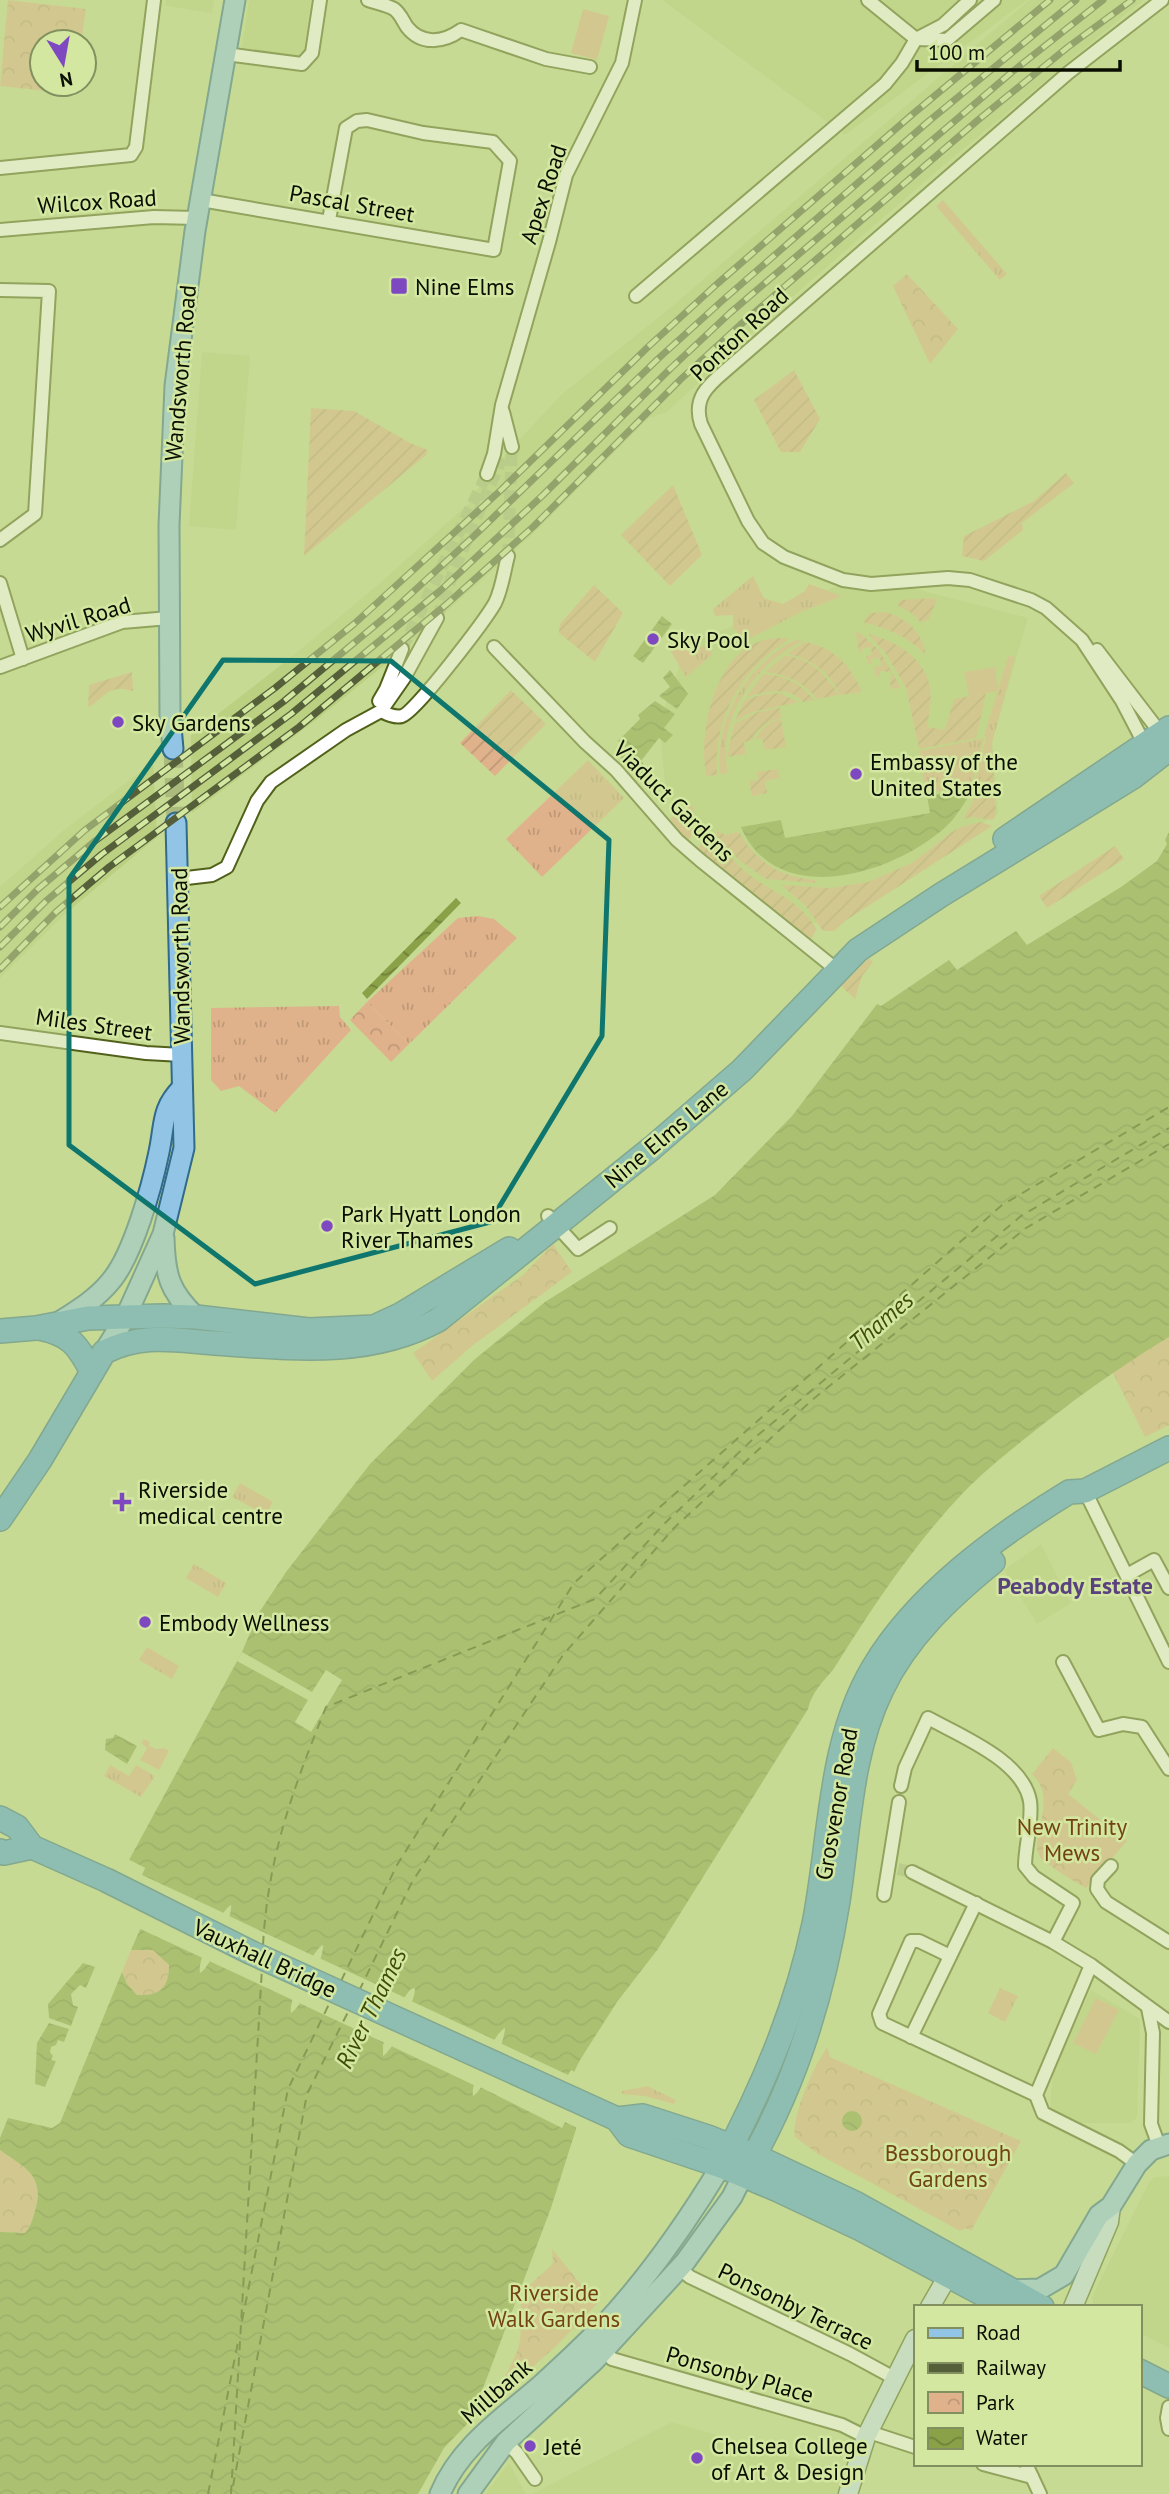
<svg xmlns="http://www.w3.org/2000/svg" width="1169" height="2494" font-family="'PT Sans',sans-serif">
<style>
.built{fill:#bbd081}
.grass{fill:url(#grass-tufts)}
.park{fill:url(#park-crowns)}
.garden{fill:url(#garden-furrows)}
.pitch{fill:#e0b28b}
.water{fill:url(#water-waves);fill-rule:evenodd}
.pier{fill:#c6da93}
.lines{fill:none;stroke-linecap:round;stroke-linejoin:round}
.ferry{stroke:#3f4c08;stroke-width:2;stroke-dasharray:9 7;stroke-linecap:butt}
.street-tunnel{stroke:#aabb7d;stroke-width:12;stroke-dasharray:12 6;stroke-linecap:butt}
.primary-tunnel{stroke:#aabb7d;stroke-width:19;stroke-dasharray:19 10;stroke-linecap:butt}
.street-casing{stroke:#51611a;stroke-width:16}
.secondary-casing{stroke:#51611a;stroke-width:21}
.primary-casing{stroke:#316a8a;stroke-width:23}
.highway-casing{stroke:#316a8a;stroke-width:26}
.street{stroke:#fff;stroke-width:12}
.secondary{stroke:#c8e1f2;stroke-width:18}
.primary{stroke:#91c4e5;stroke-width:19}
.highway{stroke:#479cd4;stroke-width:23}
.rail-casing{stroke:#55603b;stroke-width:7}
.rail{stroke:#d3e7a0;stroke-width:4.5;stroke-dasharray:13;stroke-linecap:butt}
.marked{fill:none;stroke:#0f766e;stroke-width:5;stroke-linejoin:round}
.poi-dot{fill:#7e49c0;stroke:#d3e7a0;stroke-width:2.5}
.labels{text-anchor:middle;dominant-baseline:central;stroke-width:5;stroke-linejoin:round;paint-order:stroke}
.street-label{font-size:23px;fill:#090e00;stroke:#d3e7a0}
.poi-label{font-size:23px;fill:#090e00;stroke:#d3e7a0;text-anchor:start}
.park-label{font-size:23px;fill:#734313;stroke:#d3e7a0}
.water-label{font-size:24px;font-style:italic;fill:#3f4c08;stroke:#d3e7a0}
.neighbourhood-label{font-size:24px;font-weight:bold;fill:#5a427e;stroke:#d3e7a0}
</style>
<defs>
<pattern id="grass-tufts" width="24" height="20" patternUnits="userSpaceOnUse" patternTransform="scale(1.75)"><rect width="24" height="20" fill="#e0b28b"/><path d="M3 7l-1-3M5 7V3M7 7l1-3M15 17l-1-3M17 17v-4M19 17l1-3" fill="none" stroke="#bf9876"/></pattern>
<pattern id="park-crowns" width="20" height="18" patternUnits="userSpaceOnUse" patternTransform="scale(1.75)"><rect width="20" height="18" fill="#e0b28b"/><path d="M2 6a3 3 0 1 1 6 0M12 15a3 3 0 1 1 6 0" fill="none" stroke="#bf9876"/></pattern>
<pattern id="garden-furrows" width="10" height="10" patternUnits="userSpaceOnUse" patternTransform="scale(1.75)"><rect width="10" height="10" fill="#e0b28b"/><path d="M-1 1l2-2M0 10L10 0M9 11l2-2" fill="none" stroke="#bf9876"/></pattern>
<pattern id="water-waves" width="16" height="10" patternUnits="userSpaceOnUse" patternTransform="scale(1.75)"><rect width="16" height="10" fill="#8ba148"/><path d="M0 5q4-4 8 0t8 0" fill="none" stroke="#70823a"/></pattern>
</defs>
<rect width="100%" height="100%" fill="#c6da93"/>
<g class="built">
<polygon points="166,0 214,0 212,13 166,6"/>
<polygon points="249,0 311,0 303,59 241,52"/>
<polygon points="662,0 1027,0 845,135"/>
<polygon points="1029,0 1143,0 938,170 766,320 667,412 649,418 534,533 415,640 320,717 192,813 191,735 295,654 380,583 468,504 487,474 562,394 663,314"/>
<polygon points="202,352 250,356 236,530 189,526"/>
<polygon points="840,585 908,587 1028,618 992,742 998,813 822,924 792,921 702,849 696,825 666,794 659,723 687,644"/>
<polygon points="153,762 157,837 66,913 0,978 0,887 64,830"/>
<polygon points="1041,1544 1071,1603 1037,1624 1004,1570"/>
<polygon points="1091,1990 1140,2019 1137,2118 1129,2123 1081,2123 1050,2109 1053,2069"/>
<polygon points="1169,2176 1169,2348 1139,2333 1139,2307 1094,2307 1092,2297 1148,2184 1154,2177"/>
<polygon points="672,2422 841,2471 847,2482 844,2494 532,2494"/>
<polygon points="509,2463 526,2494 486,2494 488,2490"/>
</g>
<g class="grass">
<polygon points="943,200 1007,274 1000,280 936,206"/>
<polygon points="753,576 764,598 783,604 805,591 809,584 839,595 840,597 801,612 745,641 733,628 733,615 715,616 713,609"/>
<polygon points="680,636 695,638 700,647 710,646 712,655 686,677 668,647"/>
<path d="M795,640l8,1c-48,23 -87,78 -75,132l-8,1c-7,-53 28,-111 75,-134z"/>
<polygon points="1008,656 1015,657 980,788 973,789 986,737 984,736"/>
<polygon points="984,738 973,781 968,782 967,786 926,793 919,751"/>
<polygon points="588,760 624,798 542,877 506,839"/>
<polygon points="687,805 693,806 694,809 691,838 686,840 670,819"/>
<polygon points="478,916 494,919 517,938 409,1044 367,1002 458,918"/>
<polygon points="339,1006 340,1017 351,1030 275,1113 239,1086 221,1091 211,1080 211,1008"/>
<polygon points="240,1483 273,1502 266,1515 232,1497"/>
<polygon points="194,1564 226,1583 218,1597 186,1578"/>
<polygon points="147,1647 179,1666 172,1679 139,1660"/>
<polygon points="144,1739 150,1742 149,1746 157,1749 164,1748 169,1751 159,1770 140,1760 147,1748 141,1743"/>
<polygon points="110,1765 129,1776 136,1765 155,1776 141,1797 104,1776"/>
<polygon points="1000,1988 1018,1996 1005,2022 988,2013"/>
<polygon points="647,2086 676,2100 674,2104 645,2096 622,2094 622,2091"/>
</g>
<g class="park">
<polygon points="8,0 86,9 81,42 42,42 42,84 76,84 74,94 0,86"/>
<polygon points="907,274 958,329 930,364 893,286"/>
<polygon points="367,1002 409,1044 391,1062 350,1020"/>
<polygon points="553,1244 572,1272 472,1346 432,1381 413,1353 523,1275"/>
<polygon points="1169,1337 1169,1425 1145,1437 1112,1371"/>
<path d="M1053,1748l18,14 6,18 -9,14 59,47 -41,47c-8,-4 -41,-24 -46,-31 -13,-21 20,-55 -8,-83z"/>
<path d="M131,1950h22l16,15c0,24 -9,31 -32,30l-10,-11 -5,-12z"/>
<path d="M827,2046l3,11 191,84 -50,90 -5,-3 -6,3 -142,-77 -23,-17c-4,-16 13,-56 21,-71 3,-7 8,-12 11,-20z"/>
<path d="M0,2150c24,17 44,25 36,57 -3,10 -4,18 -11,26l-25,-1z"/>
<path d="M552,2249l45,55 -44,45 -54,47c2,-19 18,-36 21,-56 2,-14 -2,-32 3,-45 7,-14 21,-21 30,-32z"/>
</g>
<g class="garden">
<polygon points="794,370 820,419 800,452 781,452 754,400"/>
<polygon points="311,408 354,411 412,444 428,450 426,455 304,556"/>
<polygon points="1066,473 1074,483 1022,523 1023,530 984,561 962,556 964,536 1034,501"/>
<polygon points="673,485 702,555 670,586 621,535"/>
<polygon points="594,585 623,613 595,662 559,633 560,624"/>
<polygon points="934,598 936,601 929,619 921,623 913,614 897,605 901,600"/>
<path d="M886,612c22,7 36,20 40,43 -19,-19 -37,-26 -63,-33l7,-9z"/>
<polygon points="856,632 860,633 879,650 901,688 891,689 890,679 892,678 891,672 880,671 880,676 876,677 874,667 881,666 880,658 871,659 871,664 868,664 866,656 872,655 871,647 862,648 863,652 859,652"/>
<path d="M868,634c26,6 58,24 62,54 2,13 -1,26 -3,39l18,3 9,-31 32,-6 -10,45 -57,11 -13,-61 -19,-33z"/>
<path d="M777,638l13,1c-48,28 -77,79 -73,136l-11,1c-7,-40 5,-108 45,-131 8,-4 17,-6 26,-7z"/>
<path d="M805,642c29,5 46,24 57,50l-22,3c-9,-21 -30,-38 -54,-41z"/>
<path d="M784,656c25,0 43,20 55,39l-22,4c-13,-17 -30,-24 -52,-27z"/>
<path d="M132,672l1,19c-27,-8 -29,9 -45,16l1,-22z"/>
<path d="M763,674c21,1 38,9 51,26l-11,2c-15,-17 -38,-10 -57,-5z"/>
<polygon points="511,690 546,724 495,776 460,743"/>
<polygon points="779,693 799,702 753,712 735,721 744,700 761,695"/>
<path d="M780,708l1,10c-13,3 -24,9 -29,22l-8,2 2,12 -19,3 7,-33 24,-12z"/>
<path d="M781,719l5,28 -21,3 -3,-12 -7,2c5,-12 14,-18 26,-21z"/>
<polygon points="992,742 996,815 993,820 972,817 963,819 980,788"/>
<polygon points="778,769 779,778 765,781 767,793 752,796 749,781 758,780 756,772"/>
<polygon points="981,822 992,826 845,921 834,931 823,931 805,905 781,885 831,888 868,882 914,862 950,833 961,827"/>
<path d="M718,831l7,4 14,-3c17,30 41,45 76,48v3l-49,-4 -26,-18 -22,-23 -2,-4z"/>
<path d="M706,835c16,9 27,27 41,38 28,22 48,23 70,56l-7,11 -108,-86 -3,-7z"/>
<polygon points="1115,846 1124,859 1047,908 1039,896"/>
<polygon points="869,958 873,962 862,976 855,999 841,986"/>
</g>
<g class="pitch">
<polygon points="583,9 609,16 597,60 571,53"/>
<polygon points="995,667 998,691 969,697 964,672"/>
<polygon points="1069,1804 1121,1848 1097,1875 1045,1833"/>
<polygon points="1096,1998 1119,2010 1096,2054 1073,2043"/>
</g>
<g class="water">
<polygon points="662,616 672,624 643,663 633,656"/>
<polygon points="670,670 688,694 677,709 659,696 670,687 663,678"/>
<polygon points="655,701 675,714 664,728 673,735 665,743 659,738 641,761 648,769 639,777 617,753 623,747 618,741 640,719 638,715"/>
<path d="M973,789c-9,15 -18,31 -32,42 -52,44 -165,78 -200,-4l40,-7 4,18 145,-25 -3,-17z"/>
<path d="M1169,832v505c-53,32 -100,66 -147,104 -21,17 -42,34 -60,53 -50,53 -90,114 -129,176 -10,11 -22,24 -25,39l-150,240 -41,53 -37,58 -27,55 24,11 -26,82 -80,212 -27,28 -26,46h-418v-262l25,1c7,-8 8,-16 11,-26 8,-32 -12,-40 -36,-57v-12l8,-20 44,10 8,-5 62,-151 5,12 10,11c23,1 32,-7 32,-30l-16,-15h-22l29,-66 -19,-9 4,-7 -16,-8 113,-208 16,-38 28,-42 84,-108 105,-105 70,-57 170,-107 77,-79 85,-112 4,2 68,-46 8,10 59,-39 11,14 94,-58 36,-26 10,-17 -2,-4zM231,1905c2,11 -20,62 -31,68 -3,-13 20,-62 31,-68zM323,1945c1,13 -21,62 -32,68 -3,-13 21,-63 32,-68zM415,1988c0,14 -21,62 -32,68v-11l23,-50 5,-6zM505,2028c0,14 -21,62 -32,68 -3,-13 21,-63 32,-68z"/>
<polygon points="456,898 461,903 367,999 362,993"/>
<polygon points="115,1734 137,1746 127,1764 105,1750 106,1739 113,1738"/>
<polygon points="83,1963 95,1967 86,1988 80,1985 71,1994 73,2005 78,2007 71,2026 49,2018 48,2004"/>
<polygon points="49,2023 69,2029 64,2042 58,2040 56,2045 51,2047 50,2052 53,2056 51,2060 56,2061 45,2087 35,2084 37,2043"/>
<circle cx="852" cy="2121" r="10"/>
</g>
<g class="pier">
<polygon points="242,1652 312,1692 326,1670 342,1680 311,1732 295,1722 308,1700 237,1661"/>
<polygon points="126,1858 145,1868 142,1875 226,1914 205,1959 136,1927 155,1886 139,1878 140,1870 127,1863"/>
<polygon points="227,1915 316,1957 295,2001 207,1960"/>
<polygon points="317,1957 408,1999 387,2044 297,2002"/>
<polygon points="409,2000 497,2041 476,2086 389,2045"/>
<polygon points="498,2042 568,2075 571,2070 578,2074 558,2113 579,2123 579,2129 565,2122 562,2128 478,2086"/>
</g>
<g class="lines">
<g class="ferry">
<path d="M263,1945c5,-89 30,-156 63,-238l269,-108 69,-75 88,-84 269,-224 148,-88"/>
<polyline points="341,1981 397,1865 574,1583 1002,1205 1169,1107"/>
<polyline points="359,1991 412,1882 563,1655 674,1528 812,1400 1026,1228 1169,1144"/>
<polyline points="242,2321 288,2089 330,2002"/>
<polyline points="233,2486 307,2094 350,2008"/>
<polyline points="208,2494 239,2337"/>
<polyline points="231,2494 262,1968"/>
</g>
<g class="street-tunnel">
<polyline points="508,556 512,447"/>
<polyline points="437,618 454,570 502,458"/>
<polyline points="402,649 487,474"/>
<polyline points="898,1869 912,1872"/>
</g>
<polyline class="primary-tunnel" points="173,749 176,823"/>
<defs>
<g id="street">
<path d="M368,0c8,3 19,5 26,9 6,4 9,12 13,18 14,18 36,16 54,3l85,29 44,8"/>
<polyline points="868,0 916,39 947,40 994,0"/>
<polyline points="916,39 943,25 970,0"/>
<polyline points="226,54 302,64 312,53 320,0"/>
<polyline points="0,168 131,155 136,147 154,0"/>
<polyline points="201,200 494,250 510,161 493,142 423,133 367,120 357,121 346,128 329,220"/>
<polyline points="0,230 154,217 197,218"/>
<polyline points="0,290 49,291 35,514 0,540"/>
<polyline points="636,296 885,84 902,63 916,39"/>
<polyline points="503,412 512,447"/>
<polyline points="487,474 494,454 502,405 549,242 566,175 622,63 635,0"/>
<polyline points="0,583 23,659"/>
<polyline points="494,647 585,742 616,770 677,840 700,860 837,970"/>
<polyline points="1097,650 1162,735"/>
<polyline points="0,667 122,622 169,618"/>
<polyline points="379,701 386,689 402,649"/>
<path d="M381,711c6,3 14,7 21,5 13,-3 84,-97 93,-113 7,-14 9,-32 13,-47"/>
<path d="M1147,749l-25,-48 -40,-61 -36,-32 -15,-8 -61,-20 -22,-2 -77,6 -28,-4 -59,-23 -21,-14 -15,-22 -47,-97c-8,-25 6,-38 24,-53l343,-298 94,-73"/>
<polyline points="178,879 212,875 227,867 257,801 271,782 346,730 381,711 404,678 437,618"/>
<polyline points="0,1033 146,1053 182,1055"/>
<polyline points="548,1216 578,1249 610,1228"/>
<polyline points="1085,1491 1169,1662"/>
<polyline points="1127,1575 1154,1560 1169,1588"/>
<polyline points="1063,1662 1099,1730 1123,1724 1142,1727 1169,1769"/>
<path d="M901,1786l4,-18 23,-50c33,18 95,43 102,83 3,19 -5,45 -5,65l9,11 39,26 -20,39"/>
<polyline points="1111,1866 1098,1880 1097,1889 1106,1902 1169,1942"/>
<polyline points="912,1872 1053,1942 1091,1965 1169,2022"/>
<polyline points="884,1895 899,1802"/>
<polyline points="950,1956 919,1941 911,1941 879,2014 882,2023 1036,2095"/>
<polyline points="1091,1965 1036,2095 1043,2113 1119,2151 1137,2164"/>
<polyline points="1148,2008 1153,2033 1151,2124 1159,2146"/>
<polyline points="911,2037 976,1903"/>
<polyline points="679,2268 690,2277 850,2354 896,2379"/>
<polyline points="605,2350 612,2359 842,2425 866,2437"/>
<polyline points="1169,2407 1167,2418 1169,2429"/>
<polyline points="869,2432 915,2447"/>
<polyline points="506,2442 517,2453 535,2479"/>
<polyline points="983,2464 1032,2477"/>
<polyline points="1026,2464 1040,2494"/>
</g>
<g id="secondary">
<polyline points="930,2307 953,2267"/>
<polyline points="1073,2307 1109,2222 1111,2206"/>
<polyline points="848,2494 866,2437 915,2339"/>
</g>
<g id="primary">
<polyline points="173,749 170,716 169,525 175,386 195,231 235,0"/>
<path d="M164,1238c1,37 5,53 32,79"/>
<path d="M59,1322c19,-12 37,-23 51,-40 23,-26 42,-96 49,-130 6,-28 2,-43 23,-64"/>
<polyline points="104,1352 126,1316 163,1234 184,1148 176,823"/>
<polyline points="1012,2290 1040,2289 1064,2275 1099,2215 1111,2206 1137,2164 1151,2150 1169,2144"/>
<path d="M440,2494c20,-48 63,-76 101,-109 21,-19 42,-39 62,-59 45,-48 84,-104 118,-160"/>
<polyline points="468,2494 506,2442 594,2361 685,2262 732,2197 743,2175"/>
</g>
<g id="highway">
<polyline points="1005,839 1169,728"/>
<path d="M39,1328c31,6 39,17 53,44"/>
<polyline points="0,1331 36,1328 88,1318 163,1316 196,1317 309,1330 374,1327 400,1315 509,1249"/>
<path d="M0,1519l40,-59 64,-108c39,-19 68,-12 110,-9 76,5 154,15 224,-23l214,-172 90,-78 116,-120 83,-55 192,-118 36,-28"/>
<polyline points="0,1818 17,1827 32,1847 106,1880 252,1953 617,2119 629,2135 721,2166 778,2190 861,2229 1007,2307"/>
<polyline points="0,1851 4,1853 32,1847"/>
<polyline points="617,2119 643,2116 708,2137 755,2156 857,2204 1042,2307"/>
<path d="M721,2166c41,-77 75,-156 93,-242 17,-85 14,-180 59,-256 44,-74 124,-132 196,-176l16,-1 84,-43"/>
<path d="M743,2175c50,-83 80,-179 95,-274 11,-71 12,-147 44,-212 25,-52 67,-91 111,-127"/>
<polyline points="1139,2371 1169,2386"/>
</g>
</defs>
<use href="#street" class="street-casing"/>
<use href="#secondary" class="secondary-casing"/>
<use href="#primary" class="primary-casing"/>
<use href="#highway" class="highway-casing"/>
<use href="#street" class="street"/>
<use href="#secondary" class="secondary"/>
<use href="#primary" class="primary"/>
<use href="#highway" class="highway"/>
<defs>
<g id="rail">
<polyline points="0,907 85,830 275,688 354,624 501,490 649,346 717,284 914,113 1050,0"/>
<polyline points="0,927 38,889 95,841 283,702 390,613 474,536 660,357 723,300 929,121 1076,0"/>
<polyline points="0,947 46,901 102,854 291,714 441,590 542,496 670,369 730,313 1012,72 1103,0"/>
<polyline points="0,969 56,912 109,867 299,727 448,603 534,526 681,379 740,325 978,120 1068,47 1132,0"/>
</g>
</defs>
<use href="#rail" class="rail-casing"/>
<use href="#rail" class="rail"/>
</g>
<path d="M0 0H1169V2494H0ZM223,660l168,1 218,179 -7,196 -112,186 -235,62 -186,-139v-266z" fill="#c6da93" fill-opacity=".55" fill-rule="evenodd"/>
<path class="marked" d="M223,660l168,1 218,179 -7,196 -112,186 -235,62 -186,-139v-266z"/>
<g class="poi-dot">
<rect x="390" y="277" width="18" height="18" rx="3.5"/>
<circle cx="653" cy="639" r="7"/>
<circle cx="118" cy="722" r="7"/>
<circle cx="856" cy="774" r="7"/>
<circle cx="327" cy="1226" r="7"/>
<path d="M118.5 1491.5h7v7h7v7h-7v7h-7v-7h-7v-7h7z"/>
<circle cx="145" cy="1622" r="7"/>
<circle cx="530" cy="2446" r="7"/>
<circle cx="697" cy="2458" r="7"/>
</g>
<g class="labels">
<g class="street-label">
<text transform="translate(543 194) rotate(-72)">Apex Road</text>
<text transform="translate(97 201) rotate(-4)">Wilcox Road</text>
<text transform="translate(352 203) rotate(10)">Pascal Street</text>
<text transform="translate(739 334) rotate(-43)">Ponton Road</text>
<text transform="translate(180 373) rotate(-85)">Wandsworth Road</text>
<text transform="translate(78 619) rotate(-17)">Wyvil Road</text>
<text transform="translate(674 801) rotate(45)">Viaduct Gardens</text>
<text transform="translate(180 956) rotate(-91)">Wandsworth Road</text>
<text transform="translate(94 1024) rotate(8)">Miles Street</text>
<text transform="translate(666 1134) rotate(-40)">Nine Elms Lane</text>
<text transform="translate(836 1804) rotate(-80)">Grosvenor Road</text>
<text transform="translate(265 1958) rotate(25)">Vauxhall Bridge</text>
<text transform="translate(796 2306) rotate(26)">Ponsonby Terrace</text>
<text transform="translate(740 2374) rotate(16)">Ponsonby Place</text>
<text transform="translate(496 2391) rotate(-41)">Millbank</text>
</g>
<g class="poi-label">
<text x="415" y="286">Nine Elms</text>
<text x="667" y="639">Sky Pool</text>
<text x="132" y="722">Sky Gardens</text>
<text x="870" y="761">Embassy of the<tspan x="870" dy="26">United States</tspan></text>
<text x="341" y="1213">Park Hyatt London<tspan x="341" dy="26">River Thames</tspan></text>
<text x="138" y="1489">Riverside<tspan x="138" dy="26">medical centre</tspan></text>
<text x="159" y="1622">Embody Wellness</text>
<text x="711" y="2445">Chelsea College<tspan x="711" dy="26">of Art &amp; Design</tspan></text>
<text x="544" y="2446">Jeté</text>
</g>
<g class="park-label">
<text x="1072" y="1826">New Trinity<tspan x="1072" dy="26">Mews</tspan></text>
<text x="948" y="2152">Bessborough<tspan x="948" dy="26">Gardens</tspan></text>
<text x="554" y="2292">Riverside<tspan x="554" dy="26">Walk Gardens</tspan></text>
</g>
<g class="water-label">
<text transform="translate(881 1321) rotate(-41)">Thames</text>
<text transform="translate(371 2008) rotate(-64)">River Thames</text>
</g>
<g class="neighbourhood-label">
<text x="1075" y="1585">Peabody Estate</text>
</g>
</g>
<rect x="914" y="2305" width="228" height="161" fill="#d3e7a0" stroke="#829060" stroke-width="2"/>
<rect x="928" y="2328" width="35" height="10" fill="#91c4e5" stroke="#829060" stroke-width="2"/>
<text x="976" y="2340" font-size="21" fill="#090e00">Road</text>
<rect x="928" y="2363" width="35" height="10" fill="#55603b" stroke="#829060" stroke-width="2"/>
<text x="976" y="2375" font-size="21" fill="#090e00">Railway</text>
<rect x="928" y="2392" width="35" height="21" fill="url(#park-crowns)" stroke="#829060" stroke-width="2"/>
<text x="976" y="2410" font-size="21" fill="#090e00">Park</text>
<rect x="928" y="2428" width="35" height="21" fill="url(#water-waves)" stroke="#829060" stroke-width="2"/>
<text x="976" y="2445" font-size="21" fill="#090e00">Water</text>
<g transform="translate(63 63) rotate(169)"><circle r="33" fill="#d3e7a0" stroke="#829060" stroke-width="2"/>
<path d="M0-5L12 26L0 18L-12 26Z" fill="#7e49c0"/>
<text y="-10" font-size="19" font-weight="bold" text-anchor="middle" fill="#090e00">N</text>
</g>
<path d="M917 60v10h203v-10" fill="none" stroke="#090e00" stroke-width="3.5"/>
<text x="928" y="60" font-size="21" fill="#090e00" stroke="#d3e7a0" stroke-width="5" paint-order="stroke">100 m</text>
</svg>
